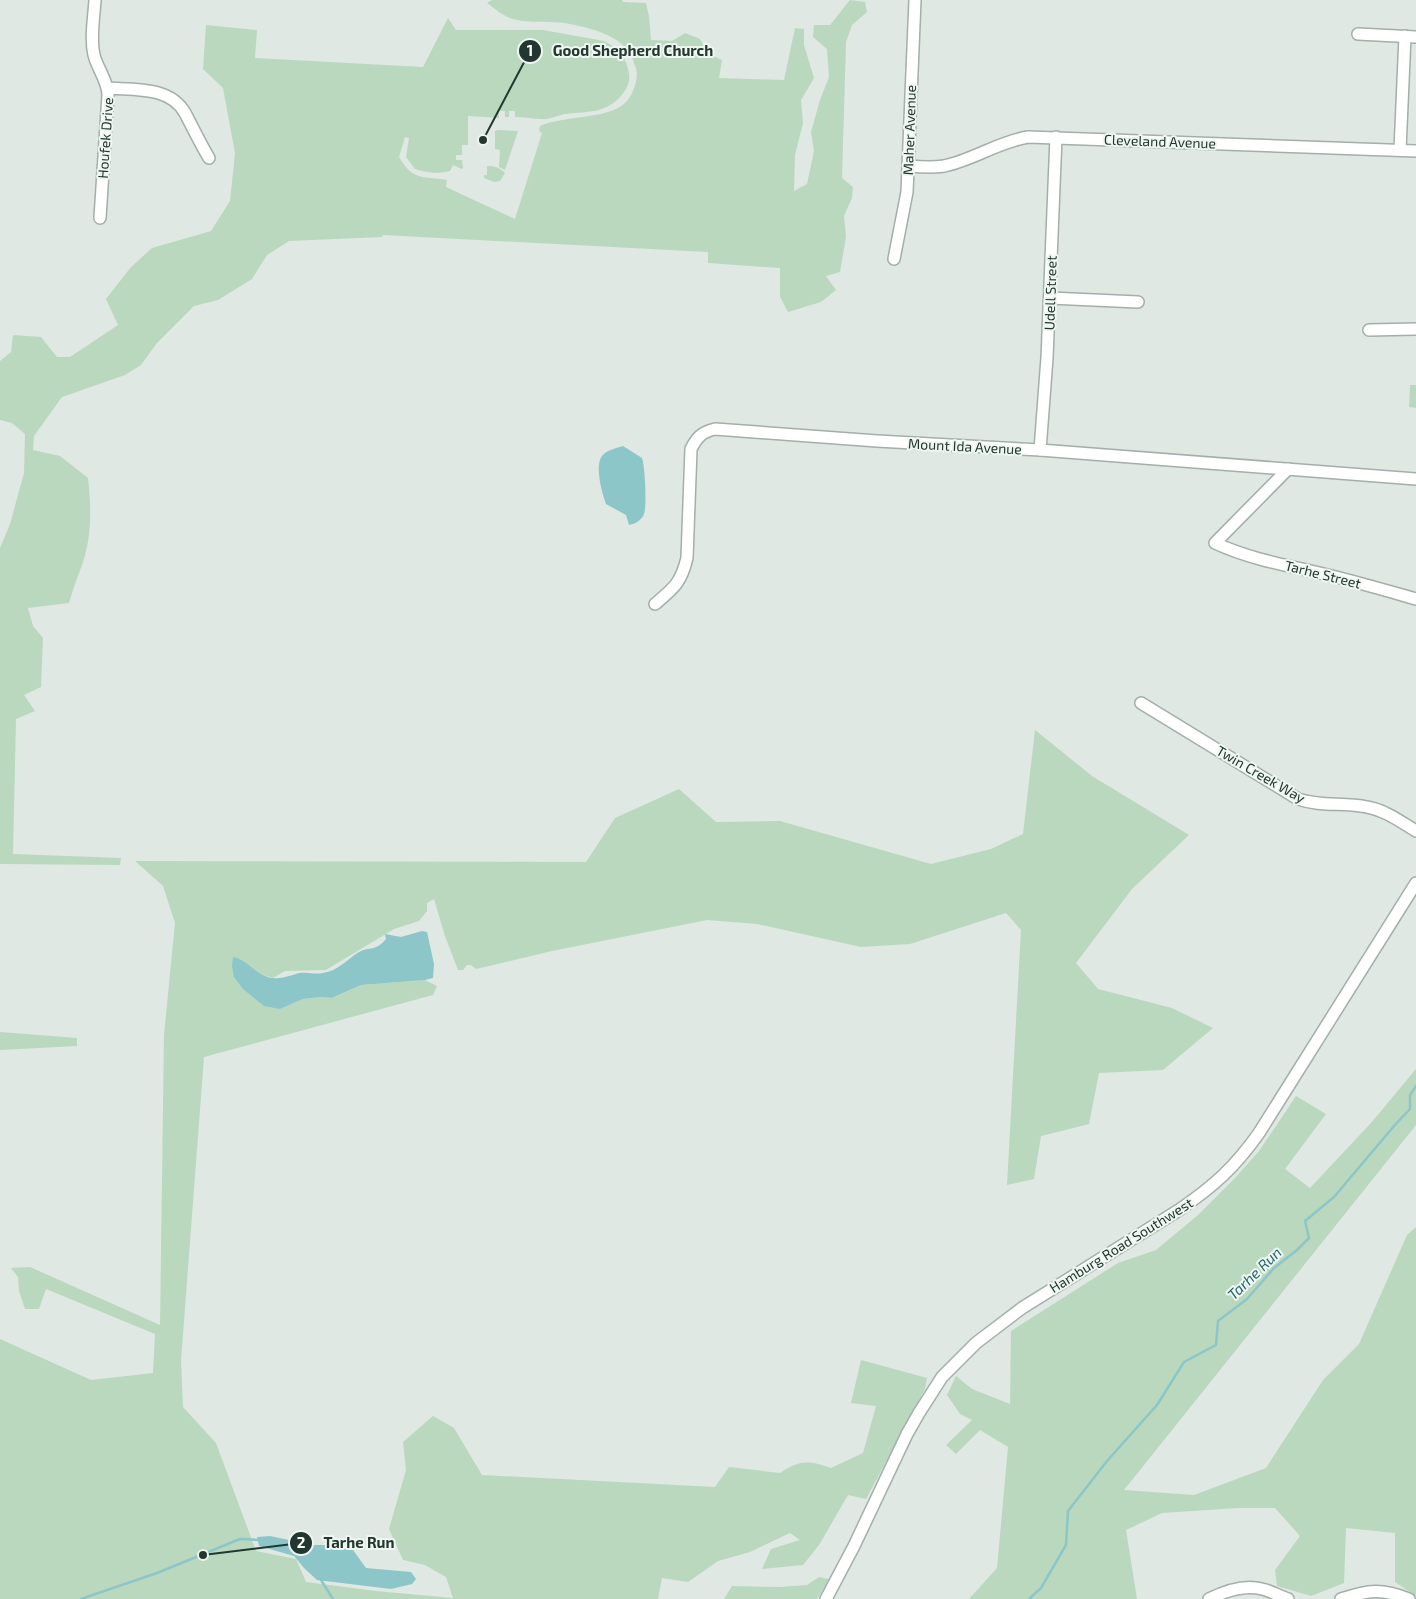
<svg xmlns="http://www.w3.org/2000/svg" width="1416" height="1599" font-family="'Exo 2',sans-serif">
<style>
.green{fill:#bad8be}
.water{fill:#8cc6c9}
.lines{fill:none;stroke-linecap:round;stroke-linejoin:round}
.stream{stroke:#8cc6c9;stroke-width:2.5}
.minor-casing{stroke:#a3afa9;stroke-width:14}
.minor{stroke:#fff;stroke-width:11}
.labels{text-anchor:middle;dominant-baseline:central;stroke-width:4;stroke-linejoin:round;paint-order:stroke}
.street-label{font-size:14px;fill:#22372f;stroke:#eff6f1}
.water-label{font-size:15px;font-style:italic;fill:#23686c;stroke:#eff6f1}
.leader{fill:none;stroke:#22372f;stroke-width:2}
.callout-dot{fill:#22372f;stroke:#eff6f1;stroke-width:2}
.mark-label{font-size:15px;text-anchor:middle;font-weight:bold;fill:#fff}
.callout-label{font-size:15px;text-anchor:middle;font-weight:bold;fill:#22372f;stroke:#eff6f1;stroke-width:4;stroke-linejoin:round;paint-order:stroke}
</style>
<rect width="100%" height="100%" fill="#dfe8e3"/>
<g class="green">
<path d="M492,0h130l1,2 23,1 3,13 2,24 21,1 13,-8 15,6 9,15 13,6 -3,18 65,2 11,-52 9,1v16l10,33 -13,22 2,23 -8,32 -1,36 13,-7 7,-33 -3,-19 9,-32 9,-23 -2,-28 -14,-12 1,-12h16l20,-25 15,2 2,10 -15,13 -6,17 -4,136 11,9 -1,11 -8,18 2,21 -6,35 -14,4 10,14 -15,12 -33,10 -8,-15v-29l-72,-5v-11l-325,-17 -1,2 -93,4 -22,14 -15,24 -34,21 -24,6 -37,37 -16,22 -16,10 -63,22 -28,39 -1,14 27,6 28,22c3,26 4,55 -4,81 -5,15 -11,29 -15,44l-41,5 5,18 10,12 -2,49 -17,8 11,16 -19,8 -3,135 108,4 -1,7 -120,-1v-316l10,-24 14,-51 1,-39 -13,-11 -12,-3v-59l11,-9 2,-17 28,2 16,20h13l48,-32 -12,-26 25,-32 21,-19 59,-17 19,-30 5,-48 -12,-65 -20,-19 3,-44 51,5 -2,28 168,9 25,-49 8,12h87l61,11c14,7 23,17 25,33 1,7 -1,12 -5,18 -16,22 -34,19 -59,22 -7,1 -16,6 -23,5 -8,0 -18,-2 -27,-2v-6h-6v6h-4v-6h-6v7l-31,-2v29h-6v10h-6v5h6l1,8 -1,1 -9,-4 -3,6c-12,3 -23,2 -35,-2l-9,-12 3,-19 -4,-1 -6,20c14,24 23,19 48,23l-1,7 69,32 27,-86 -3,-2 1,-5c25,-11 66,-6 85,-23 8,-7 14,-25 11,-35 -2,-4 -3,-10 -6,-14 -11,-19 -39,-26 -60,-30 -19,-4 -39,0 -57,-5 -9,-2 -19,-11 -26,-16z"/>
<polygon points="498,130 518,131 505,170 499,167 500,150 495,149 495,131"/>
<path d="M487,166c8,0 12,1 18,7l-5,8 -6,1 -10,-4v-3h3z"/>
<polygon points="1410,385 1416,385 1416,408 1409,407"/>
<path d="M1035,730l57,46 97,59 -57,54 -56,74 22,26 74,19 41,20 -50,42 -64,3 -10,51 -48,12 -7,43 -27,6 14,-255 -15,-17 -96,31 -49,3 -104,-23 -50,-4 -155,31 -76,18 -5,-4h-4l-4,5h-5l-13,-34 -11,-37 -7,4v8l-8,10 -25,8 -68,41 -41,1 -12,7 -13,-4 -11,-9 31,44 23,-10 17,-2 13,1 28,-13 64,-5 12,6 -4,9 -229,62 -23,304 2,46 33,36 40,108 40,8 10,23 70,9 77,7 -7,-21 -21,-12 -22,-5 -14,-31 17,-59 -3,-28 30,-26 21,12 28,47 233,12 14,-20 51,6c19,-13 29,-13 51,-5l32,-15 13,-47 -25,-3 10,-43 66,18 -2,11 -59,110 -18,-4 -29,50 -16,20 -41,4 9,-20 29,-9 -10,-7 -40,19 -32,9 -30,21 -26,-4 -4,21h-658v-260l91,41 62,-7 2,-39 -109,-45 -7,20h-14l-6,-18 -1,-14 -7,-9 19,-1 130,58 4,-290 11,-112 -12,-37 -28,-25 451,1 29,-44 64,-29 37,33 64,-1 151,43 60,-15 32,-15z"/>
<polygon points="0,1032 77,1038 77,1046 0,1050"/>
<polygon points="1416,1069 1416,1125 1124,1490 1194,1495 1266,1468 1323,1380 1359,1344 1407,1235 1416,1227 1416,1596 1395,1582 1395,1533 1346,1528 1344,1583 1311,1596 1277,1586 1275,1570 1300,1536 1275,1508 1238,1508 1162,1513 1126,1530 1137,1599 969,1599 997,1568 1008,1447 980,1430 956,1454 946,1445 972,1420 960,1414 947,1395 956,1376 972,1389 1010,1404 1011,1331 1118,1263 1156,1250 1198,1215 1235,1178 1259,1151 1296,1096 1326,1114 1285,1169 1310,1188 1371,1123"/>
<polygon points="819,1577 829,1579 817,1599 724,1599 732,1586 780,1587 807,1585"/>
</g>
<g class="water">
<path d="M623,446l19,12c3,8 5,48 2,56 -2,6 -9,10 -15,11l-3,-10 -20,-11c-4,-11 -13,-42 -2,-50 4,-4 13,-6 19,-8z"/>
<path d="M422,931l5,1 7,32 -1,14 -8,2 -64,5 -29,13 -12,-1 -17,2 -23,10 -16,-3 -21,-17 -9,-12 -2,-11 1,-9c16,3 24,20 40,21 9,1 15,-2 23,-4 8,-3 18,1 27,-1 15,-2 23,-13 36,-21 11,-6 16,0 27,-13l-1,-5 16,3z"/>
<polygon points="270,1536 313,1545 325,1545 353,1550 366,1568 411,1572 416,1579 412,1584 391,1589 317,1580 304,1568 294,1556 259,1546 257,1537"/>
</g>
<g class="lines">
<g class="stream">
<polyline points="321,1580 333,1599"/>
<polyline points="81,1599 157,1573 240,1539 259,1540"/>
<polyline points="1029,1599 1041,1588 1066,1545 1068,1511 1107,1461 1157,1405 1184,1362 1216,1345 1218,1321 1247,1299 1274,1268 1297,1250 1309,1238 1305,1221 1334,1197 1394,1126 1410,1109 1410,1095 1416,1086"/>
</g>
<defs>
<g id="minor">
<path d="M95,0c-1,17 -5,38 -1,55 3,13 14,26 14,40l-8,123"/>
<polyline points="1358,34 1416,37"/>
<path d="M108,88c26,2 62,-2 77,25 8,15 15,30 24,45"/>
<polyline points="1400,150 1405,36"/>
<path d="M909,166c11,1 23,2 35,0 29,-6 54,-24 84,-29l388,14"/>
<polyline points="894,259 907,192 915,0"/>
<polyline points="1050,298 1138,302"/>
<polyline points="1369,330 1416,329"/>
<polyline points="1040,450 1047,358 1056,137"/>
<path d="M1288,469l-73,74c30,14 64,21 96,28 36,8 70,18 105,28"/>
<path d="M655,604c19,-16 26,-21 32,-46l4,-109c6,-12 11,-17 24,-20l162,12 163,9 376,29"/>
<path d="M1141,703l157,96c23,8 46,3 69,8 18,3 34,15 49,24"/>
<path d="M826,1599l28,-53 53,-112 12,-21 23,-36 34,-34 46,-35 157,-98c35,-24 56,-43 80,-77l157,-250"/>
<path d="M1209,1599c16,-8 35,-15 53,-10 9,2 17,7 26,10"/>
<path d="M1341,1599c28,-9 40,-11 68,0"/>
</g>
</defs>
<use href="#minor" class="minor-casing"/>
<use href="#minor" class="minor"/>
</g>
<g class="labels">
<g class="street-label">
<text transform="translate(909 130) rotate(-88)">Maher Avenue</text>
<text transform="translate(105 138) rotate(-86)">Houfek Drive</text>
<text transform="translate(1160 141) rotate(2)">Cleveland Avenue</text>
<text transform="translate(1050 293) rotate(-88)">Udell Street</text>
<text transform="translate(965 446) rotate(3)">Mount Ida Avenue</text>
<text transform="translate(1323 574) rotate(14)">Tarhe Street</text>
<text transform="translate(1261 774) rotate(30)">Twin Creek Way</text>
<text transform="translate(1121 1245) rotate(-32)">Hamburg Road Southwest</text>
</g>
<g class="water-label">
<text transform="translate(1254 1273) rotate(-44)">Tarhe Run</text>
</g>
</g>
<path class="leader" d="M483 140L530 51M203 1555L301 1543"/>
<g class="callout-dot">
<circle cx="483" cy="140" r="5"/>
<circle cx="203" cy="1555" r="5"/>
<circle cx="530" cy="51" r="12"/>
<circle cx="301" cy="1543" r="12"/>
</g>
<g class="mark-label">
<text x="530" y="56">1</text>
<text x="301" y="1548">2</text>
</g>
<g class="callout-label">
<text x="633" y="56">Good Shepherd Church</text>
<text x="359" y="1548">Tarhe Run</text>
</g>
</svg>
